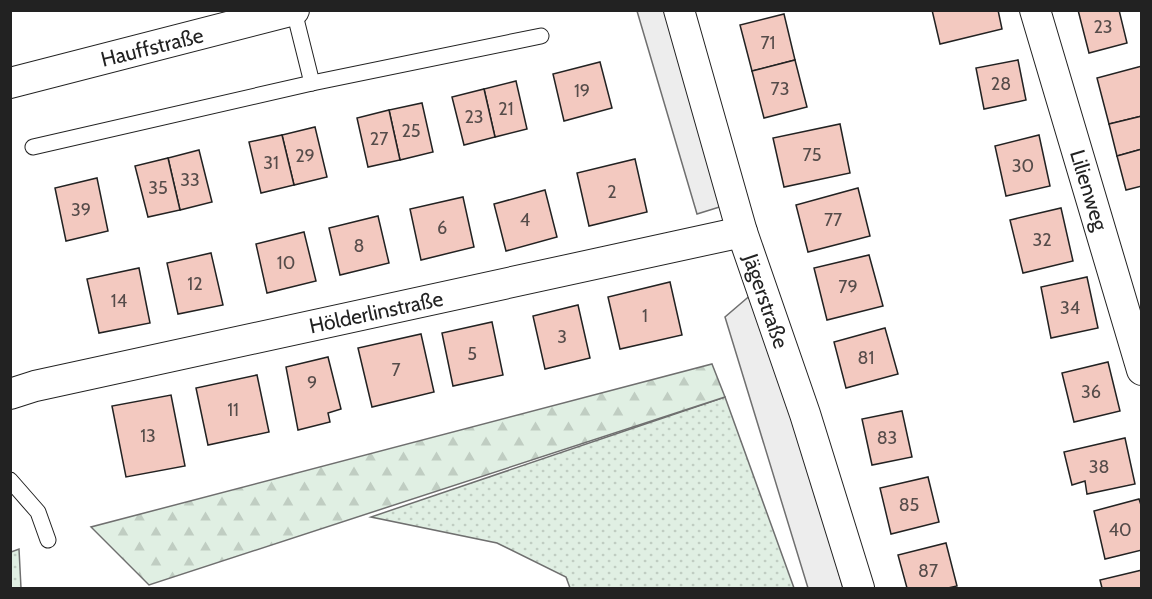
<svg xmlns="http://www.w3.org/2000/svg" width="1152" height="599" font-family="Cabin,sans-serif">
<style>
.grass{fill:url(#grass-dots);stroke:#6f6f6f;stroke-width:1.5}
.forest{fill:url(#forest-firs);stroke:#6f6f6f;stroke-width:1.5}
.parking{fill:#ededed;stroke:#6f6f6f;stroke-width:1.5}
.building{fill:#f3c9c0;stroke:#222;stroke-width:1.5}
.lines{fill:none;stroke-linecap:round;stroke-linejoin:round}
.service-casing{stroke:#222;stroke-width:17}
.minor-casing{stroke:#222;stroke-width:32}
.service{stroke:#fff;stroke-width:15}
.minor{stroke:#fff;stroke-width:30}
.labels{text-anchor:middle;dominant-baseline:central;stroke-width:4.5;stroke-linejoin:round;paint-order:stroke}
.number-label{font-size:18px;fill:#564c4a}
.street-label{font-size:21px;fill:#222;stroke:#fff}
</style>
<defs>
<pattern id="grass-dots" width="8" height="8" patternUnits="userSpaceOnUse" patternTransform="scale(1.5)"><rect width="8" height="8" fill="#e0efe3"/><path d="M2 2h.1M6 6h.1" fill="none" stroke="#c0cdc2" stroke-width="1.8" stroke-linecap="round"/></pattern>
<pattern id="forest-firs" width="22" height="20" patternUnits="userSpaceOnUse" patternTransform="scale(1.5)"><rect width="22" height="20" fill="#e0efe3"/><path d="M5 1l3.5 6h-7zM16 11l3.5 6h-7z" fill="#c0cdc2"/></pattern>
</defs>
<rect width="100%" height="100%" fill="#fff"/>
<g class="grass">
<polygon points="725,397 794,588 570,588 566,577 497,543 371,517"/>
<polygon points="19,549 21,588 11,588 11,552"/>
</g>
<polygon class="forest" points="712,364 725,397 149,585 91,527"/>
<g class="parking">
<polygon points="637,11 670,11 726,205 697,214"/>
<polygon points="760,287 843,588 808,588 725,317"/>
</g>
<g class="building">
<polygon points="932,10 998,10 1002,29 940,44"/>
<polygon points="1078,10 1119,10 1127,43 1089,53"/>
<polygon points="784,14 795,60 752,71 740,25"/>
<polygon points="795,60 807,107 764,118 752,71"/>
<polygon points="1018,60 1026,100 984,109 976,68"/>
<polygon points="600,62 612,108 564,121 553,74"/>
<polygon points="1142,66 1142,116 1109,124 1097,78"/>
<polygon points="516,81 527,129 495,137 484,89"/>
<polygon points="484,89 495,137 464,145 452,97"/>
<polygon points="422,103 433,152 400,160 389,110"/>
<polygon points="389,110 400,160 368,167 357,118"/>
<polygon points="1142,116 1142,149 1117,156 1109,124"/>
<polygon points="840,124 850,173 784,187 773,138"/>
<polygon points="315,127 327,177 294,185 282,135"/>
<polygon points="282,135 294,185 261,193 249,142"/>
<polygon points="1039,135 1050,186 1006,196 995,146"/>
<polygon points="1142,149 1142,186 1126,190 1117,156"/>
<polygon points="199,150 212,202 180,210 168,158"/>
<polygon points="168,158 180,210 148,217 135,166"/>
<polygon points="635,159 647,212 589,226 577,173"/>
<polygon points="97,178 108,231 66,241 55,188"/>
<polygon points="858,188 870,236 808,252 796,205"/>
<polygon points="545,190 557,237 506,251 494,204"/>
<polygon points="463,197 474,247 421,260 410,209"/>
<polygon points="1061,208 1073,261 1023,273 1010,220"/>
<polygon points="378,216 389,263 340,275 329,228"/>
<polygon points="304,232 316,281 267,293 256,244"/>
<polygon points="211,253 223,305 178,314 167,263"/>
<polygon points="869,255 883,306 827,320 814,268"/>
<polygon points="139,268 150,323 99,333 87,279"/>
<polygon points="1087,277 1098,328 1051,338 1041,287"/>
<polygon points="670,282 682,335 620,349 608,297"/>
<polygon points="578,305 590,358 545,369 533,316"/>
<polygon points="492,322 503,375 453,386 442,333"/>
<polygon points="885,328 898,374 846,388 834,342"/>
<polygon points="421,334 434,392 372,407 358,348"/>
<polygon points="328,357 341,409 328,413 330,422 298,430 286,367"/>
<polygon points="1108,362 1120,411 1074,422 1062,373"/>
<polygon points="257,375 269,432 208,445 196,388"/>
<polygon points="171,395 185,466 126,477 112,406"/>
<polygon points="902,411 912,457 872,465 862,419"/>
<polygon points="1125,438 1135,484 1087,494 1085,481 1072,485 1064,452"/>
<polygon points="928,477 939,522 891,534 880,488"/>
<polygon points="1139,499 1142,508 1142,550 1105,559 1094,511"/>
<polygon points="946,543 957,586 948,588 907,588 898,555"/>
<polygon points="1142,570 1142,588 1102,588 1100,580"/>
</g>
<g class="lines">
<defs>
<g id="service">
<polyline points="294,11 312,83"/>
<polyline points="33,147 312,83 541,36"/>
<polyline points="10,480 38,512 48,540"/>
</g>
<g id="minor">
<polyline points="679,10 742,232 805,414 859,588"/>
<polyline points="1035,10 1142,370"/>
<polyline points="10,83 294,10"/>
<polyline points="10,394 35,386 742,232"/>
</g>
</defs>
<use href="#service" class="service-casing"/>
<use href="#minor" class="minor-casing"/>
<use href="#service" class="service"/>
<use href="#minor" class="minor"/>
</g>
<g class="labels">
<g class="number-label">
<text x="1103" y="27">23</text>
<text x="768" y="43">71</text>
<text x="1001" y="84">28</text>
<text x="780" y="89">73</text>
<text x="582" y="91">19</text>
<text x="506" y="109">21</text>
<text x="474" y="117">23</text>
<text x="411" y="131">25</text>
<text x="379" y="139">27</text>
<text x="812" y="155">75</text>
<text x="305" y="156">29</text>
<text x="271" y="163">31</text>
<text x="1023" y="166">30</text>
<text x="190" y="180">33</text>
<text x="158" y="188">35</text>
<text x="612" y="192">2</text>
<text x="81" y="210">39</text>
<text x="525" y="220">4</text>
<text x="833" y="220">77</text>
<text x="442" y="228">6</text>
<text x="1042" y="240">32</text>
<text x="359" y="246">8</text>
<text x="286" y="263">10</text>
<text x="195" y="284">12</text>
<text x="848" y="287">79</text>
<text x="119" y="301">14</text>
<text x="1070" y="308">34</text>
<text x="645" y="316">1</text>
<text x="562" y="337">3</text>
<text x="472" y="354">5</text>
<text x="866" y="358">81</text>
<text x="396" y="370">7</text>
<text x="312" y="383">9</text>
<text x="1091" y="392">36</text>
<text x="233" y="410">11</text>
<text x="148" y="436">13</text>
<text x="887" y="438">83</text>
<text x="1099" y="467">38</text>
<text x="909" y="505">85</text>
<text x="1120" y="530">40</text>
<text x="928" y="571">87</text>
</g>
<g class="street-label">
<text transform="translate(152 47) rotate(-14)">Hauffstraße</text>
<text transform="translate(1089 190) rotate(73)">Lilienweg</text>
<text transform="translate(766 301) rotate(71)">Jägerstraße</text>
<text transform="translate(376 312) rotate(-12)">Hölderlinstraße</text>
</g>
</g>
<rect width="1152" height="599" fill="none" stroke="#222222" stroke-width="24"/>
</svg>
